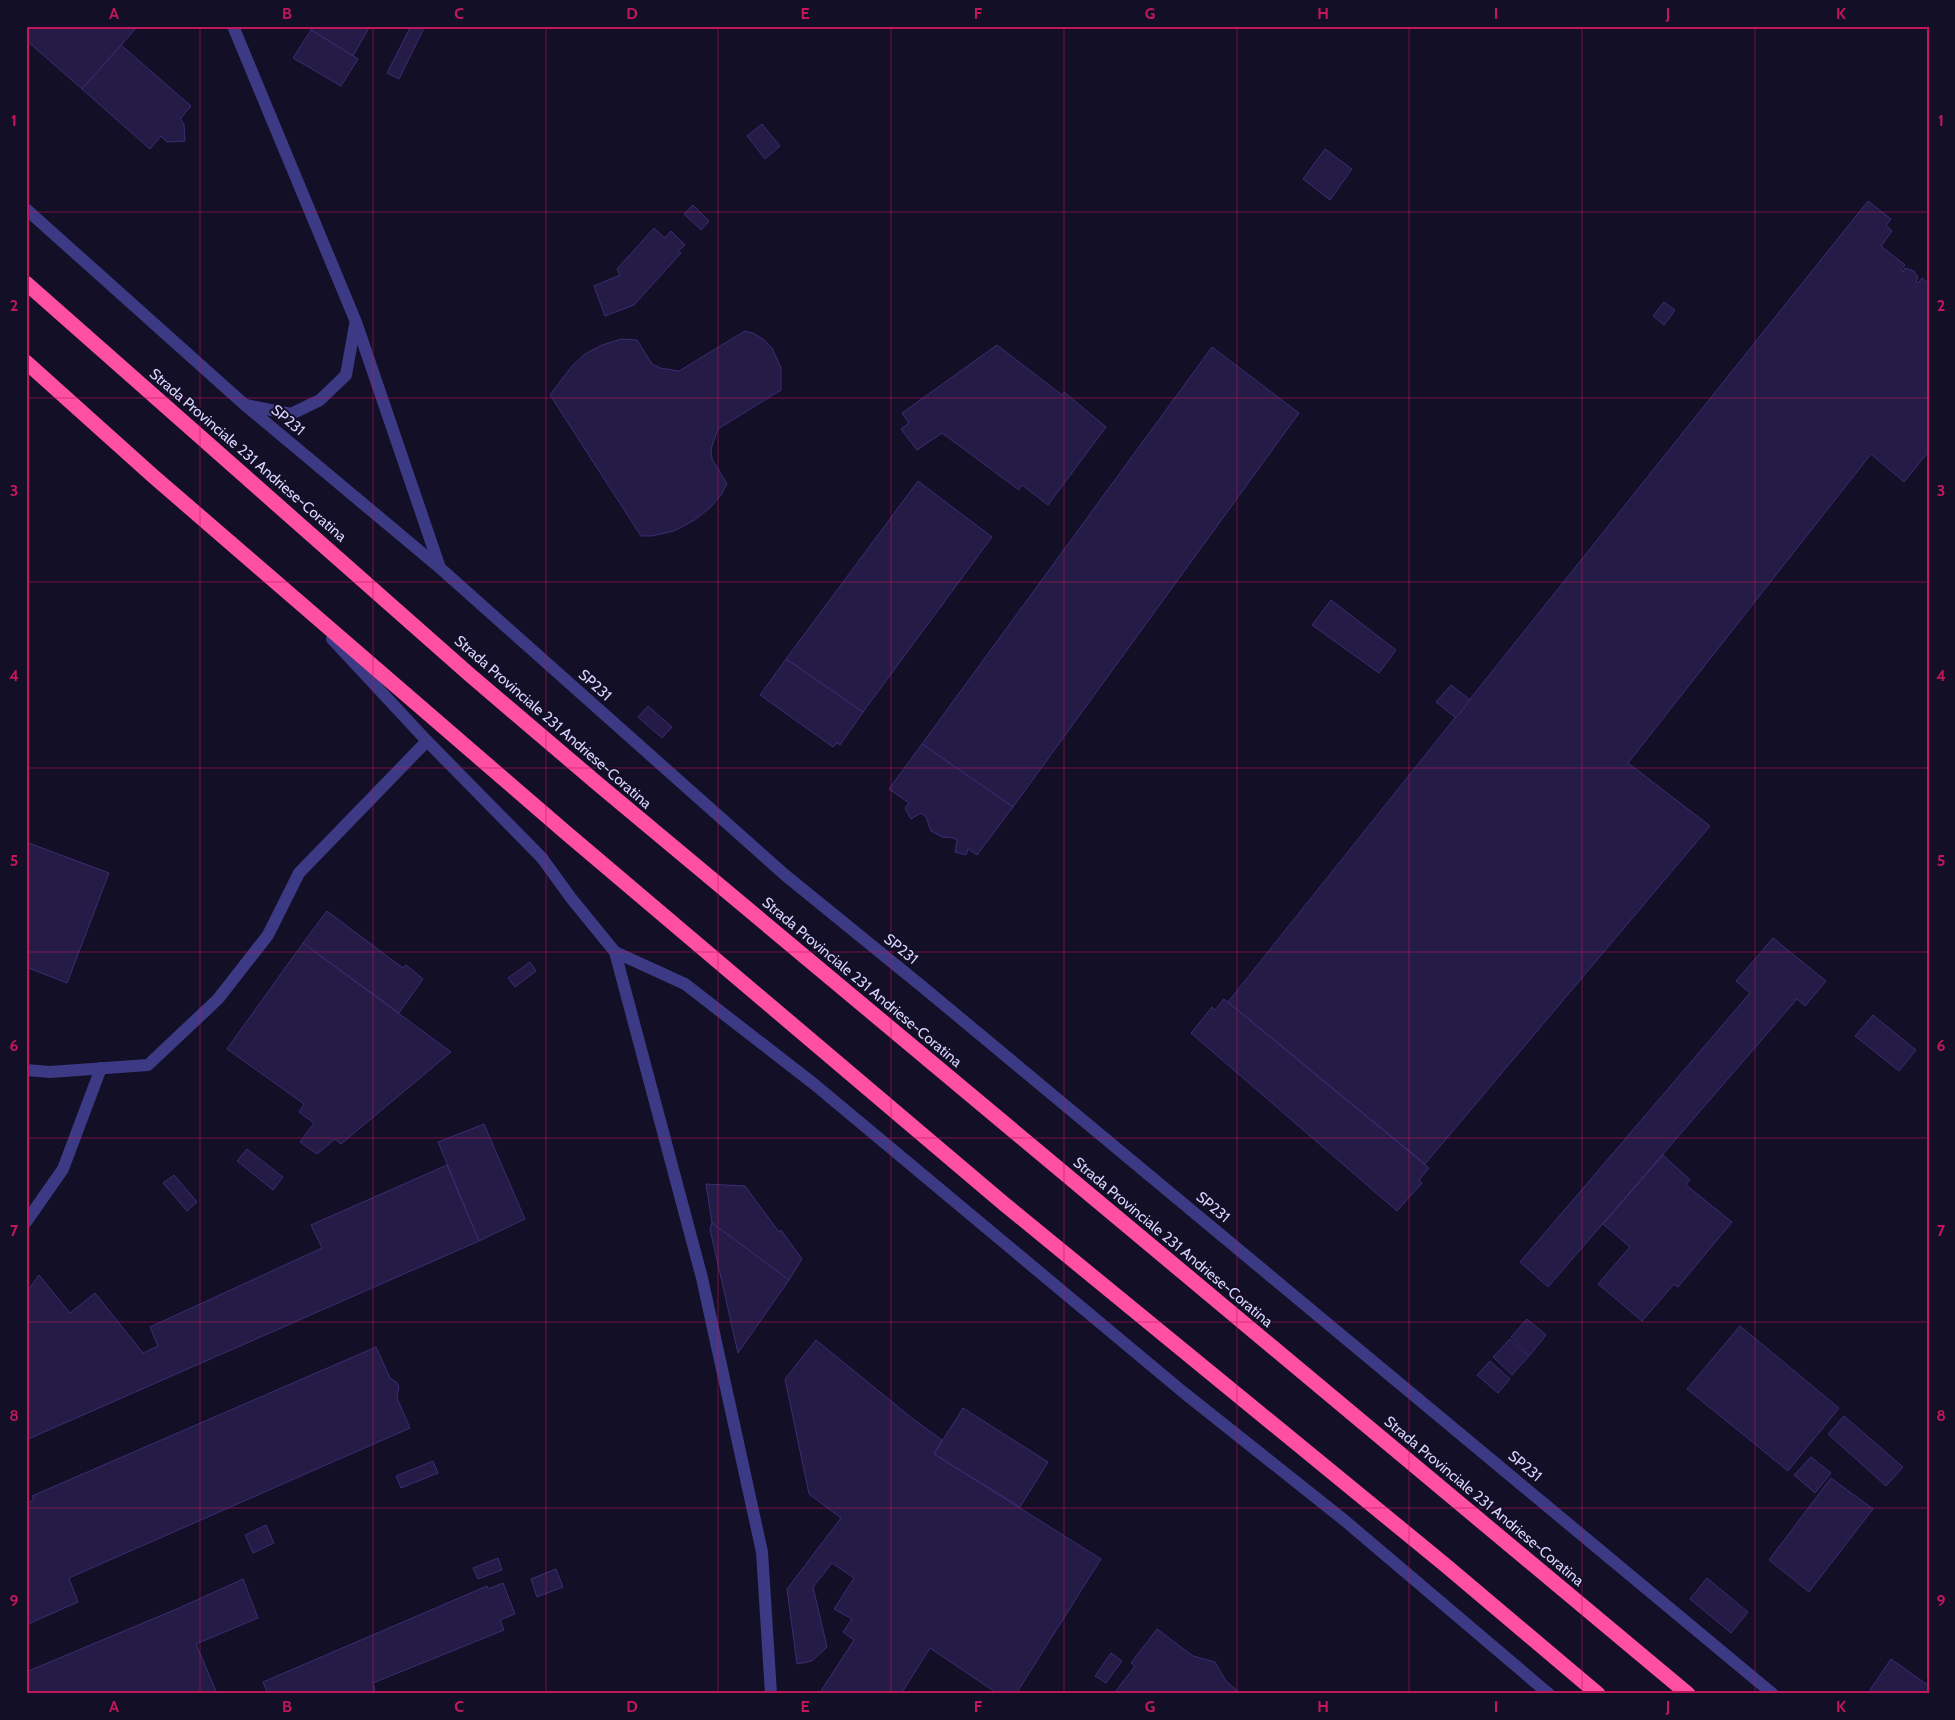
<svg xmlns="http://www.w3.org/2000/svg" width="1955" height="1720" font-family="Cabin,sans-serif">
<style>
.building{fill:#241b47;stroke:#3b2d73}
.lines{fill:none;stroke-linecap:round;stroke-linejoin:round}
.lane{stroke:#3d3a85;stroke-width:12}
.street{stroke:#3d3a85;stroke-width:12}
.highway{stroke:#ff4fa3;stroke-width:15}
.grid{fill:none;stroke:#c2185b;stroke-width:1;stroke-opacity:0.55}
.labels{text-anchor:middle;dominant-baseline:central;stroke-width:4;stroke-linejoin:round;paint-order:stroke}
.street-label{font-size:15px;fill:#d9d4ff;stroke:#130f26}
.neatline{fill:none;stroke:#c2185b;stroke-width:2}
.grid-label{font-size:16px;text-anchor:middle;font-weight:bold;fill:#c2185b}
</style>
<rect width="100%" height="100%" fill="#130f26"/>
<g class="building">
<polygon points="26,26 138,26 82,89 26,40"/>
<polygon points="313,26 370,26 353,56 311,30"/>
<polygon points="411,26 425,26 399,79 387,73"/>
<polygon points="311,30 358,59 341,86 293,58"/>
<polygon points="121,45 191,106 180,119 184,124 185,141 167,142 161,136 150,149 82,89"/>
<polygon points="762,124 780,146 765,159 747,136"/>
<polygon points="1325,149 1352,169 1330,200 1303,179"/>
<polygon points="1868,201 1891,219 1886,225 1892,231 1881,246 1905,265 1901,270 1903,272 1905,268 1914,271 1918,278 1916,281 1918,283 1922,278 1929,284 1929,451 1904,482 1871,454 1628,763 1710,826 1425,1164 1228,1002"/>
<polygon points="693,205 709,221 701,230 684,214"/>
<polygon points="654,228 665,238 671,231 685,245 678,251 681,253 634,305 605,316 594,286 620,275 617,269"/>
<polygon points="1664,302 1675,310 1664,325 1653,316"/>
<polygon points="745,331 753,333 763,339 772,348 781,368 781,390 718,429 711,449 712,459 727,484 721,495 710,508 693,521 674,531 652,536 641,536 550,395 572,366 585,354 602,345 621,339 637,340 652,364 660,368 679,371"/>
<polygon points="997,345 1062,395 1064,392 1106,427 1048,505 1022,485 1019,490 942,433 917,450 901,429 909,423 902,413"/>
<polygon points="1212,347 1299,413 1013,807 922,744"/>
<polygon points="918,481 992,537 863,712 786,659"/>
<polygon points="1331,600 1396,650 1379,673 1312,625"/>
<polygon points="786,659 863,712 840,745 837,743 833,747 760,695"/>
<polygon points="1451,685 1470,700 1456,718 1436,702"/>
<polygon points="648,706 672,727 662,738 638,717"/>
<polygon points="922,744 1013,807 977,855 968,849 966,855 955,852 957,840 953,838 942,837 931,831 926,817 921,813 911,819 905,808 909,803 889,789"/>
<polygon points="26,842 109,873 67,983 26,967"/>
<polygon points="327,911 403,968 406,965 423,979 399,1013 303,943"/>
<polygon points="1773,938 1826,981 1805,1006 1797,999 1548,1287 1520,1262 1750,993 1736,981"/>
<polygon points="303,943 451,1052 341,1144 335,1139 317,1154 300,1142 314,1123 299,1112 304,1104 227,1049"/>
<polygon points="530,962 536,971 515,987 508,978"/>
<polygon points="1224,999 1429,1168 1419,1180 1422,1183 1397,1211 1191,1033 1212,1007 1215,1010"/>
<polygon points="1873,1015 1916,1050 1899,1071 1855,1036"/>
<polygon points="484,1124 525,1219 479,1241 438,1142"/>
<polygon points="247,1149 283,1177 273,1190 237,1161"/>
<polygon points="1663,1155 1690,1180 1686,1185 1732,1222 1678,1287 1674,1284 1642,1321 1598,1284 1630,1247 1603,1224"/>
<polygon points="447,1165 479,1241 26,1440 26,1293 39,1275 70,1313 95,1293 143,1353 158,1346 150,1327 322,1248 311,1225"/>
<polygon points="174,1175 197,1202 187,1211 163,1183"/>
<polygon points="706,1184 745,1186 779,1232 781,1230 802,1259 789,1280 712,1223"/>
<polygon points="712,1223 789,1280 738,1353 710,1229"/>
<polygon points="1527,1319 1546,1335 1530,1355 1511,1337"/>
<polygon points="1740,1326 1839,1408 1788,1471 1687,1389"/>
<polygon points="1510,1339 1529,1356 1512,1375 1493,1357"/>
<polygon points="816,1340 913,1419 942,1440 934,1454 1101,1559 1016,1694 998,1694 930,1648 901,1694 819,1694 854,1640 843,1632 852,1619 834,1609 854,1578 832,1563 813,1587 827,1647 812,1661 797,1664 787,1589 841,1518 809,1494 785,1379"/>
<polygon points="376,1347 390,1378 396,1382 399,1386 397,1398 410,1428 69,1578 78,1602 26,1625 26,1503 34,1500 32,1496"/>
<polygon points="1490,1361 1510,1379 1498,1393 1477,1375"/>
<polygon points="963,1408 1048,1462 1020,1507 934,1454"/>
<polygon points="1844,1416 1903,1467 1886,1486 1828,1434"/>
<polygon points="1811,1457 1831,1473 1815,1493 1794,1475"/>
<polygon points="433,1461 438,1473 401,1488 396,1476"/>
<polygon points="1831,1478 1873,1509 1809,1592 1769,1560"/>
<polygon points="266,1525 274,1543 253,1553 245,1535"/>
<polygon points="498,1558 502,1570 478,1579 473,1568"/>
<polygon points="556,1569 563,1587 537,1597 531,1579"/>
<polygon points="1707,1578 1748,1612 1731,1633 1690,1599"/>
<polygon points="243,1579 258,1618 196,1644 216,1691 209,1694 26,1694 26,1672 179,1608"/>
<polygon points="503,1583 515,1614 500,1620 504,1630 373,1683 375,1690 367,1694 268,1694 263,1682 487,1586 488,1589"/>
<polygon points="1157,1629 1193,1656 1215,1662 1226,1681 1241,1694 1120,1694 1116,1691 1135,1666 1131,1663"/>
<polygon points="1111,1653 1122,1661 1106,1683 1095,1676"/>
<polygon points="1891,1659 1929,1686 1929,1694 1875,1694 1870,1690"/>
</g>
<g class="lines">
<polyline class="lane" points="26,1222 63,1169 101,1068"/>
<g class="street">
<polyline points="233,26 356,322 440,568"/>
<polyline points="26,209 245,405 440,568 785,875 924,988 1773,1694"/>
<polyline points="246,405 291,414 320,400 346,375 355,325"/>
<polyline points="332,639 427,741 542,858 571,898 615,952 702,1278 762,1552 771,1694"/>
<polyline points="615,952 685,984 814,1084 1183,1392 1344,1520 1549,1694"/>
<polyline points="26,1070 50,1072 148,1065 218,999 268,935 299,873 427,741"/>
</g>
<g class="highway">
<polyline points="26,283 470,675 598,784 1688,1694"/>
<polyline points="26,362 153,476 564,831 1003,1203 1444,1564 1598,1694"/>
</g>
</g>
<path class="grid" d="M200,26v1668M373,26v1668M546,26v1668M718,26v1668M891,26v1668M1064,26v1668M1237,26v1668M1409,26v1668M1582,26v1668M1755,26v1668M26,212h1903M26,398h1903M26,582h1903M26,768h1903M26,952h1903M26,1138h1903M26,1322h1903M26,1508h1903"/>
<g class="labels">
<g class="street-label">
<text transform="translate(288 420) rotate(40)">SP231</text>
<text transform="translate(248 455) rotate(41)">Strada Provinciale 231 Andriese-Coratina</text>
<text transform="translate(595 685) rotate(42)">SP231</text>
<text transform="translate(553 722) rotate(41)">Strada Provinciale 231 Andriese-Coratina</text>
<text transform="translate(901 949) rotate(39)">SP231</text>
<text transform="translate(862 982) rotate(40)">Strada Provinciale 231 Andriese-Coratina</text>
<text transform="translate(1213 1207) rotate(40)">SP231</text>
<text transform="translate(1173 1242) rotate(40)">Strada Provinciale 231 Andriese-Coratina</text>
<text transform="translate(1525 1466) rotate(40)">SP231</text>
<text transform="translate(1484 1501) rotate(40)">Strada Provinciale 231 Andriese-Coratina</text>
</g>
</g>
<rect width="1955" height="1720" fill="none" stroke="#130f26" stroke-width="55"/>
<rect x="28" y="28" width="1900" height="1664" class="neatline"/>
<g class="grid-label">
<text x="114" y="19">A</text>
<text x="287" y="19">B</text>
<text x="459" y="19">C</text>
<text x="632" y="19">D</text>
<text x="805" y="19">E</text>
<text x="978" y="19">F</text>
<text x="1150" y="19">G</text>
<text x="1323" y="19">H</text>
<text x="1496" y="19">I</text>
<text x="1668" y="19">J</text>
<text x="1841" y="19">K</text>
<text x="14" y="126">1</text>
<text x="1941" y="126">1</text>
<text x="14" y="311">2</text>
<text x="1941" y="311">2</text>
<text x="14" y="496">3</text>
<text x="1941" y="496">3</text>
<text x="14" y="681">4</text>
<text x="1941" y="681">4</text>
<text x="14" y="866">5</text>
<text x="1941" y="866">5</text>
<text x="14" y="1051">6</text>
<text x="1941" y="1051">6</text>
<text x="14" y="1236">7</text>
<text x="1941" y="1236">7</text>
<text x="14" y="1421">8</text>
<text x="1941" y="1421">8</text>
<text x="14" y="1606">9</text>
<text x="1941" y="1606">9</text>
<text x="114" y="1712">A</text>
<text x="287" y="1712">B</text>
<text x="459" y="1712">C</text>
<text x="632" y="1712">D</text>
<text x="805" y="1712">E</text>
<text x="978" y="1712">F</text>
<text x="1150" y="1712">G</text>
<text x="1323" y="1712">H</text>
<text x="1496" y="1712">I</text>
<text x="1668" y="1712">J</text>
<text x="1841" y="1712">K</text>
</g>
</svg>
